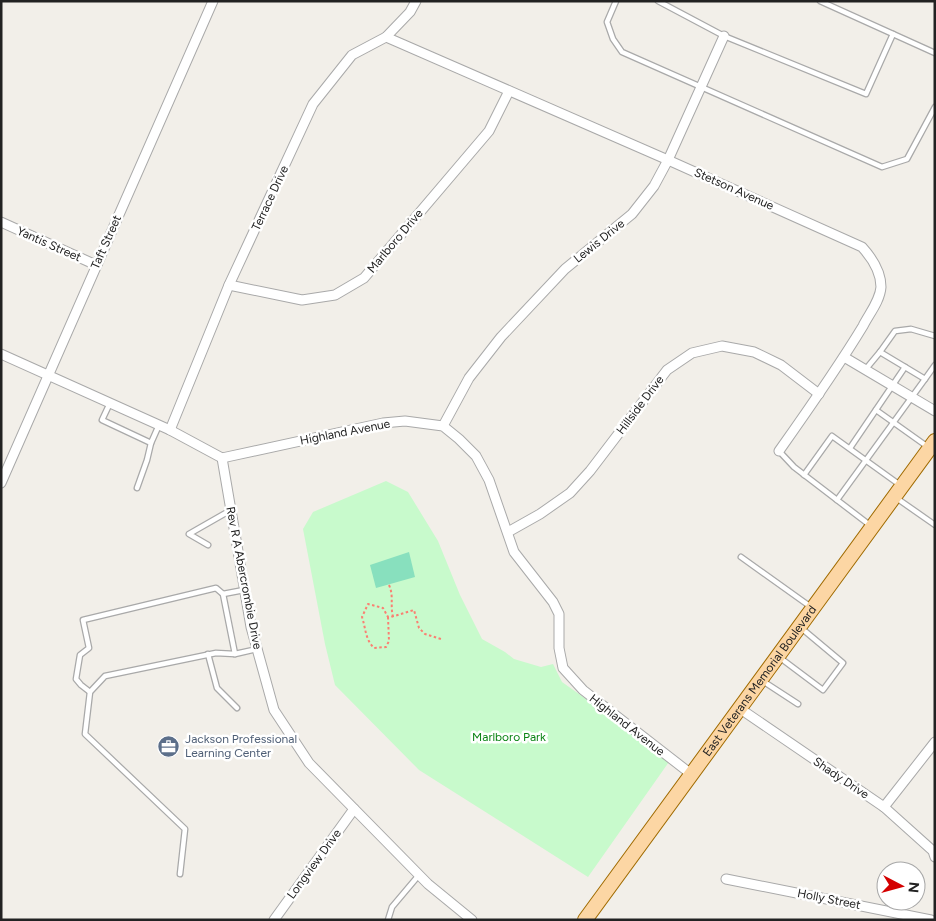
<svg xmlns="http://www.w3.org/2000/svg" width="936" height="921" font-family="Figtree,sans-serif">
<style>
.park{fill:#c8facc}
.pitch{fill:#88e0be}
.lines{fill:none;stroke-linecap:round;stroke-linejoin:round}
.service-casing{stroke:#a9a9a9;stroke-width:7}
.minor-casing{stroke:#a9a9a9;stroke-width:11}
.primary-casing{stroke:#a06b00;stroke-width:16}
.path{stroke:#fa8072;stroke-width:2;stroke-dasharray:2.5 2.5;stroke-linecap:butt}
.service{stroke:#fff;stroke-width:4.5}
.minor{stroke:#fff;stroke-width:9}
.primary{stroke:#fcd6a4;stroke-width:14}
.labels{text-anchor:middle;dominant-baseline:central;stroke-width:5;stroke-linejoin:round;paint-order:stroke}
.street-label{font-size:12px;fill:#222;stroke:#fff}
.park-label{font-size:12px;fill:#0c8416;stroke:#fff}
.service-label{font-size:12px;fill:#4e5e75;stroke:#fff;text-anchor:start}
</style>
<rect width="100%" height="100%" fill="#f2efe9"/>
<polygon class="park" points="386,481 408,492 438,541 460,595 482,639 505,652 514,659 541,667 553,664 562,682 671,759 588,877 419,770 335,685 325,644 303,529 313,512"/>
<polygon class="pitch" points="409,552 415,577 376,588 370,565"/>
<g class="lines">
<defs>
<g id="service">
<polyline points="616,1 607,22 613,39 622,52 882,167 907,159 935,107"/>
<polyline points="658,1 724,36 866,94 893,34"/>
<polyline points="820,1 935,53"/>
<polyline points="935,336 911,329 895,331 880,352 925,379 935,365"/>
<polyline points="865,370 880,352"/>
<polyline points="110,403 102,420 151,443 159,425"/>
<polyline points="876,410 928,447"/>
<polyline points="850,448 905,367"/>
<polyline points="779,451 794,467 871,526"/>
<polyline points="804,475 832,436 900,485"/>
<polyline points="137,488 147,460 151,443"/>
<polyline points="895,497 935,525"/>
<polyline points="837,500 925,379"/>
<polyline points="208,545 189,534 231,510"/>
<polyline points="741,557 811,607"/>
<polyline points="223,594 235,654"/>
<polyline points="208,654 217,688 237,708"/>
<polyline points="779,657 823,690 843,663 800,627"/>
<polyline points="761,680 798,704"/>
<polyline points="90,692 81,685 76,679 80,655 89,648 83,620 216,588 223,594 244,590"/>
<polyline points="180,874 185,829 85,734 90,692 105,676 216,653 235,654 257,649"/>
<polyline points="388,920 392,907 419,875"/>
</g>
<g id="minor">
<path d="M386,37l282,123 194,87c10,11 19,24 19,40 -1,14 -12,27 -18,39 -26,43 -55,84 -84,125"/>
<polyline points="1,222 96,265"/>
<polyline points="229,285 302,300 335,295 364,278 489,131 509,91"/>
<polyline points="1,354 170,430 222,458 251,627 274,710 309,763 428,884 472,920"/>
<polyline points="844,357 935,411"/>
<polyline points="443,426 469,378 501,337 565,269 632,214 654,186 668,160 724,36"/>
<polyline points="170,430 229,285 313,104 352,55 386,37 410,12 416,1"/>
<polyline points="222,458 383,423 405,421 443,426 459,439 476,456 489,480 514,552 553,602 559,614 559,648 563,668 583,690 691,774"/>
<polyline points="1,483 213,1"/>
<polyline points="508,532 540,514 570,493 590,471 667,370 692,353 722,346 754,352 781,365 819,394"/>
<polyline points="739,708 884,807 933,851 935,857"/>
<polyline points="884,807 935,742"/>
<polyline points="726,879 931,920"/>
<polyline points="274,920 354,809"/>
</g>
<g id="primary">
<path id="s1" d="M585,920l350,-479"/>
</g>
</defs>
<use href="#service" class="service-casing"/>
<use href="#minor" class="minor-casing"/>
<use href="#primary" class="primary-casing"/>
<g class="path">
<path d="M389,585c5,11 1,20 4,32"/>
<path d="M388,617l1,24 -3,6 -12,1c-9,-9 -8,-19 -12,-31l6,-13 15,4 5,9h3l23,-7 5,18 6,6 16,5"/>
</g>
<use href="#service" class="service"/>
<use href="#minor" class="minor"/>
<use href="#primary" class="primary"/>
</g>
<defs>
<symbol id="office-disc" viewBox="-11 -11 22 22"><circle r="9.5" fill="#5c6f8a" stroke="#fff"/><path d="M-6-3h4V-5.5h4V-3h4V5H-6ZM-1-4.5V-3h2v-1.5ZM-6 0V1H6V0Z" fill="#fff"/></symbol>
</defs>
<g fill-rule="evenodd">
<use href="#office-disc" x="156" y="734" width="25" height="25"/>
</g>
<g class="labels">
<g class="street-label">
<text transform="translate(734 189) rotate(24)">Stetson Avenue</text>
<text transform="translate(270 198) rotate(-65)">Terrace Drive</text>
<text transform="translate(395 241) rotate(-50)">Marlboro Drive</text>
<text transform="translate(599 241) rotate(-39)">Lewis Drive</text>
<text transform="translate(106 242) rotate(-66)">Taft Street</text>
<text transform="translate(49 244) rotate(24)">Yantis Street</text>
<text transform="translate(640 405) rotate(-53)">Hillside Drive</text>
<text transform="translate(345 432) rotate(-11)">Highland Avenue</text>
<text transform="translate(244 578) rotate(79)">Rev R A Abercrombie Drive</text>
<text stroke="none"><textPath href="#s1" startOffset="296">East Veterans Memorial Boulevard</textPath></text>
<text transform="translate(627 725) rotate(38)">Highland Avenue</text>
<text transform="translate(841 778) rotate(34)">Shady Drive</text>
<text transform="translate(314 864) rotate(-54)">Longview Drive</text>
<text transform="translate(829 899) rotate(11)">Holly Street</text>
</g>
<g class="park-label">
<text x="509" y="737">Marlboro Park</text>
</g>
<g class="service-label">
<text x="185" y="739">Jackson Professional<tspan x="185" dy="14">Learning Center</tspan></text>
</g>
</g>
<rect width="936" height="921" fill="none" stroke="#222222" stroke-width="5"/>
<g transform="translate(901 886) rotate(96)"><circle r="24" fill="#ffffff" stroke="#a7a7a7"/>
<path d="M0-4L9 19L0 12L-9 19Z" fill="#d40000"/>
<text y="-8" font-size="14" font-weight="bold" text-anchor="middle" fill="#222222">N</text>
</g>
</svg>
